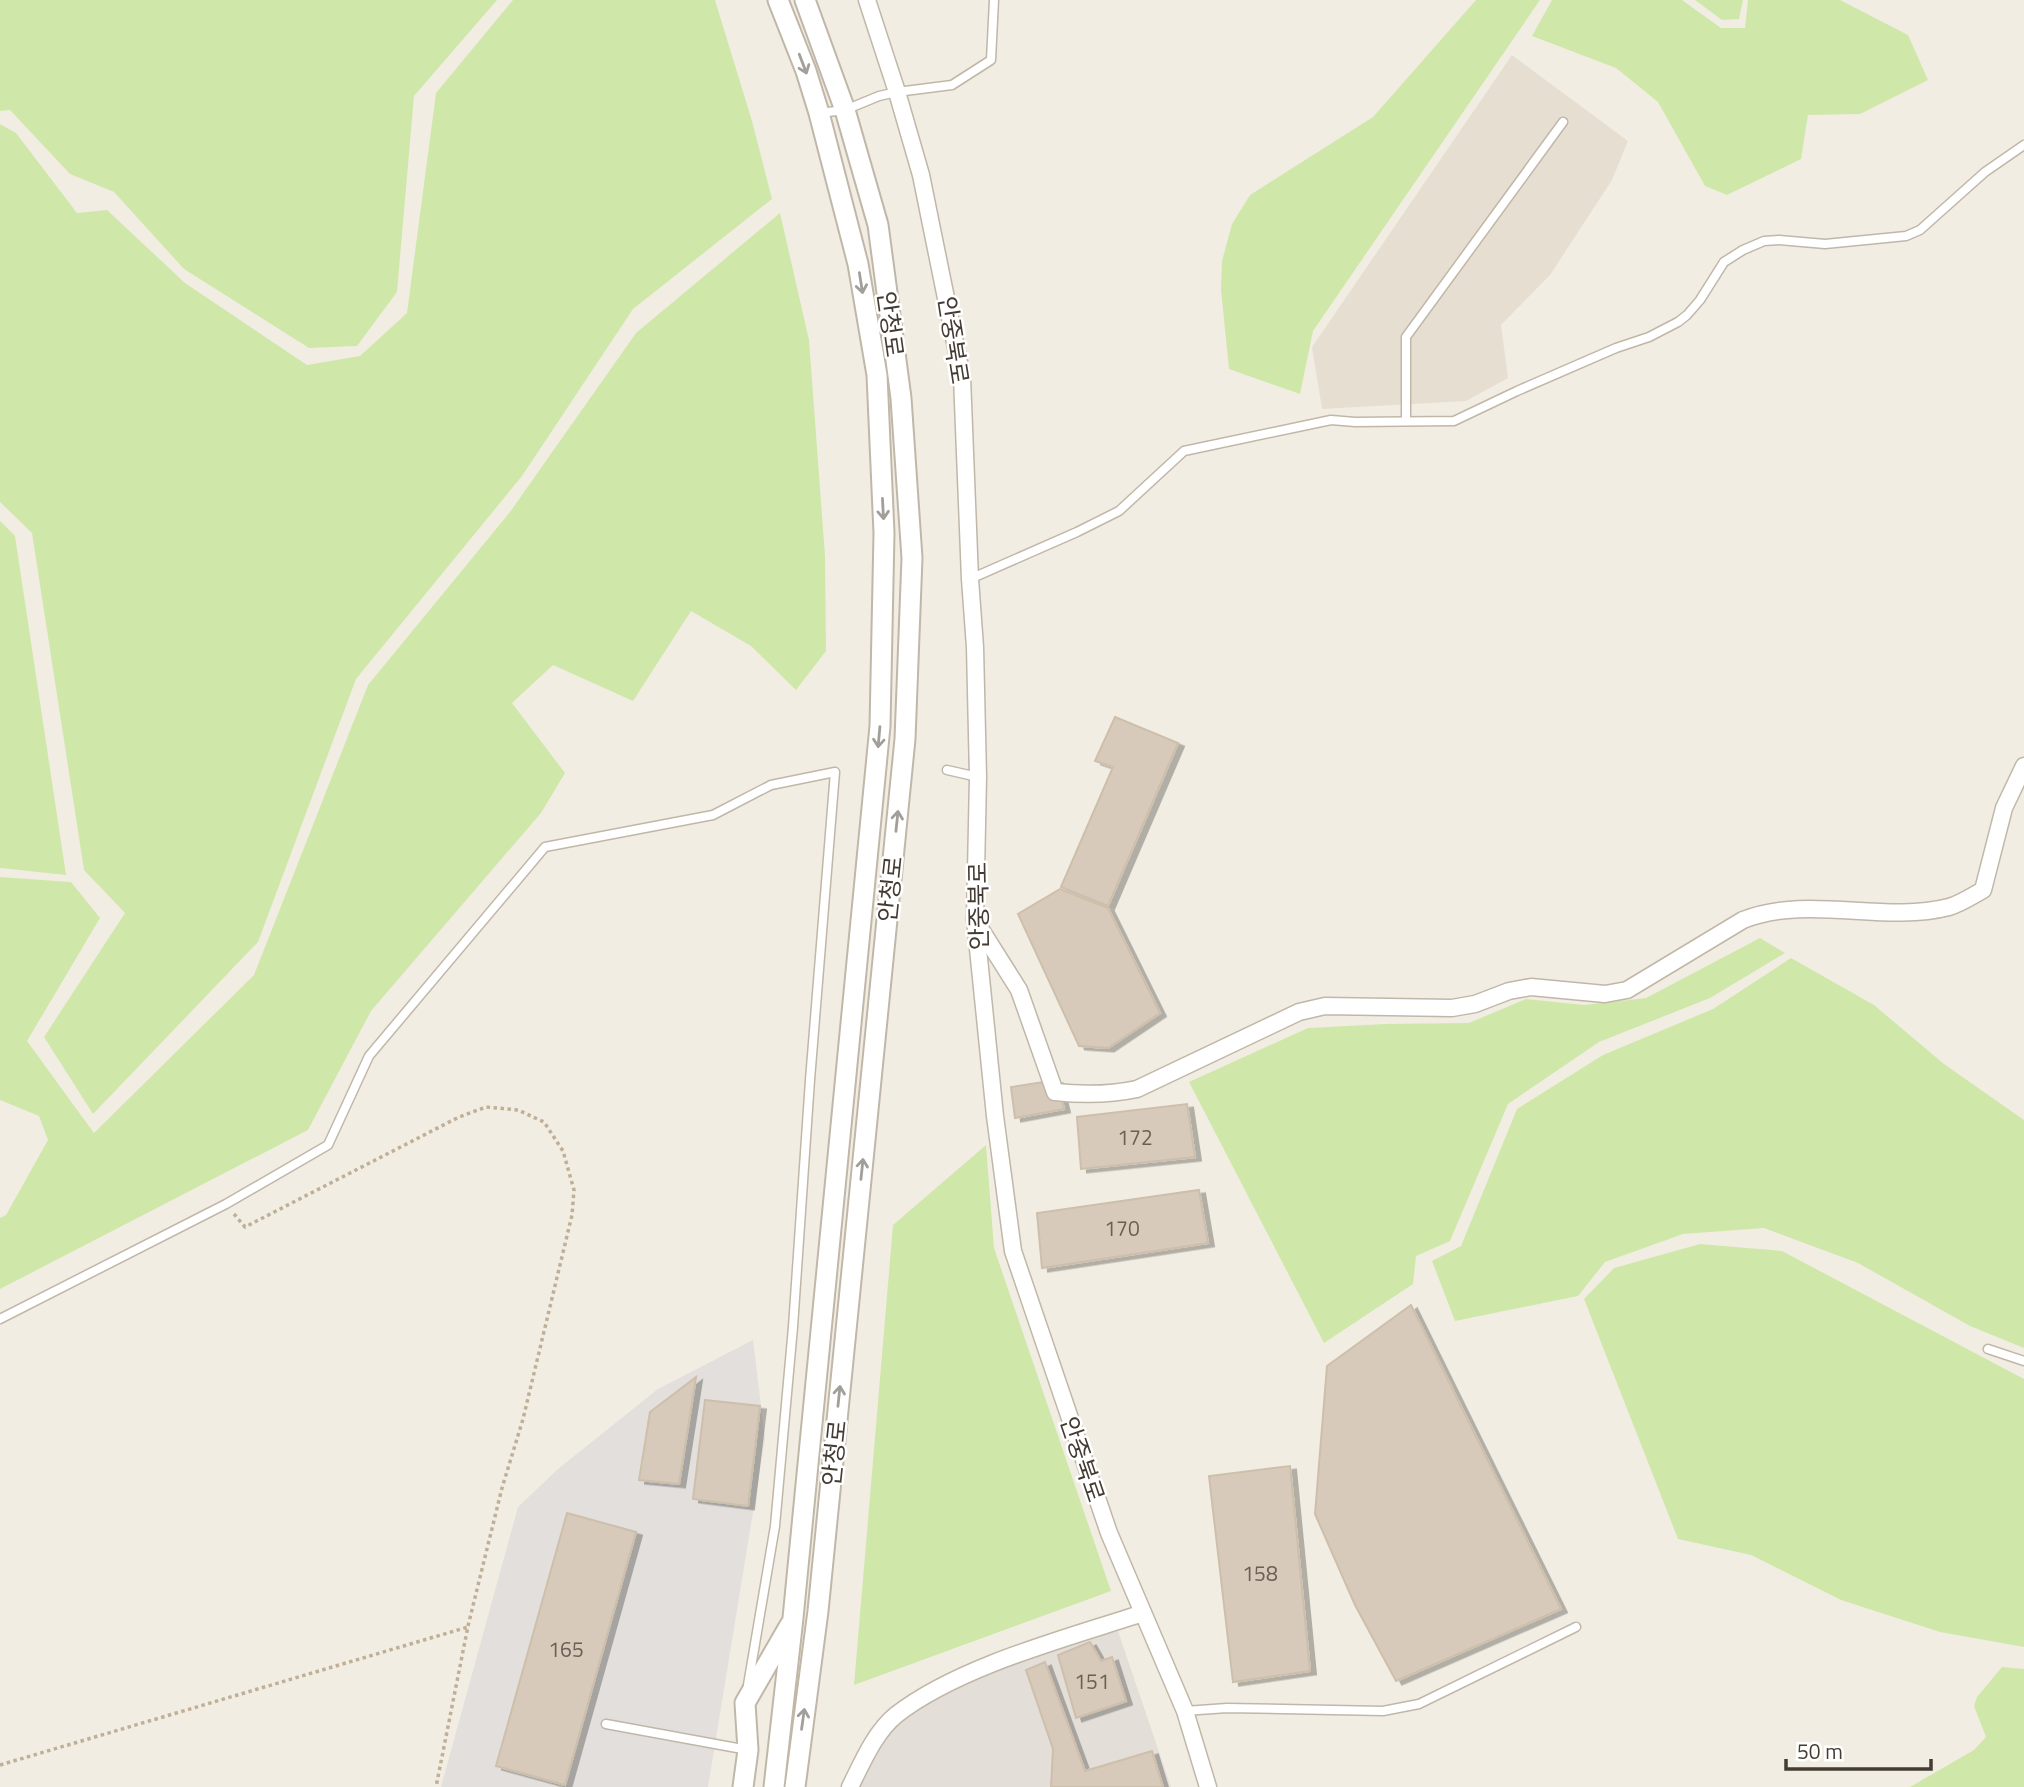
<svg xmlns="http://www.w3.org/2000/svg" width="2024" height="1787" font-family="'Titillium Web','Noto Sans KR',sans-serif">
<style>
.residential{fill:#e6ded1}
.industrial{fill:#e4ded8}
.green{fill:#cfe8aa}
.parking{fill:#e2dfdc}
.building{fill:#d7cabb;stroke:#cebfab;stroke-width:2;filter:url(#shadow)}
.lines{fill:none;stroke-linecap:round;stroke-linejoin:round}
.service-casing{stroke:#c0b7a8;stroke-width:11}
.minor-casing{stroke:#c0b7a8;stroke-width:19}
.tertiary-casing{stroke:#c0b7a8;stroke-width:23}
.path{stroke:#bfaf96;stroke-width:3.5;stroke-dasharray:3.5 3.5;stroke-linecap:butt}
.service{stroke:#fff;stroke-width:8}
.minor{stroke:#fff;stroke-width:16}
.tertiary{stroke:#fff;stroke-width:19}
.oneway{stroke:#a29e99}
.labels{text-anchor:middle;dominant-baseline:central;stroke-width:5;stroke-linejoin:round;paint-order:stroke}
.number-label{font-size:21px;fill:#696055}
.street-label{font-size:24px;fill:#443c33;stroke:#fff}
</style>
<defs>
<filter id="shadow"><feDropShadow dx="6" dy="3.5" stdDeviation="0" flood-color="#0004"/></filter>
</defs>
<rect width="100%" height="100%" fill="#f2ede3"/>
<polygon class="residential" points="1512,55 1628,141 1612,180 1550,275 1501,325 1508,378 1466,401 1322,409 1312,347"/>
<polygon class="industrial" points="1118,1631 1171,1787 856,1787 879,1747 900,1719 958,1686 1011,1663 1101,1634"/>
<g class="green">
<polygon points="0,0 497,0 414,96 397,292 357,346 309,348 184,269 114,192 70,174 10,110 0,111"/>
<polygon points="513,0 715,0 752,121 772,199 633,309 522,476 356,679 258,942 93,1114 44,1037 125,913 84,870 32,533 0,502 0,124 16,133 77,213 107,210 185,283 307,365 360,356 407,313 436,93"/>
<polygon points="1476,0 1540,0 1313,331 1300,394 1229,369 1221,290 1222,261 1232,224 1250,195 1373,117"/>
<polygon points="1552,0 1682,0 1721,28 1745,28 1748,0 1840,0 1908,35 1928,80 1860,114 1808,115 1801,159 1727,195 1705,186 1658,102 1616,68 1532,36"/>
<polygon points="1695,0 1743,0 1739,19 1722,20"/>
<polygon points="780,213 809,340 825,556 826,651 796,690 751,646 691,611 633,701 553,665 512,703 565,773 541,813 371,1011 308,1130 0,1289 0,1218 6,1215 48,1140 39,1116 0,1100 0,877 71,882 100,918 27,1041 94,1133 254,975 368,685 510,512 636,333"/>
<polygon points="0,521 15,536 66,875 0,868"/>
<polygon points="1760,938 1785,953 1710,998 1599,1042 1508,1104 1450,1241 1416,1256 1413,1284 1324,1343 1189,1082 1308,1028 1385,1024 1469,1023 1526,999 1584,1005 1646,998"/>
<polygon points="1791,958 1874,1005 1944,1064 2024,1120 2024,1348 1970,1326 1858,1263 1764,1228 1683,1234 1605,1262 1578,1296 1455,1321 1432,1261 1461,1246 1517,1109 1603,1055 1713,1009"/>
<polygon points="986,1145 994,1248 1111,1591 854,1685 893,1225"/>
<polygon points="1700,1244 1782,1251 2024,1379 2024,1647 1940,1632 1841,1600 1751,1555 1678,1539 1584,1299 1614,1268"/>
<polygon points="2002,1667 2024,1669 2024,1787 1910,1787 1974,1750 1986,1737 1974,1706 1977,1697"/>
</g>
<polygon class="parking" points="753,1340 765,1439 708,1787 441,1787 518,1507 558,1469 658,1389"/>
<g class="building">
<polygon points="1115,717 1178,743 1108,906 1061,887 1113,767 1095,761"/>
<polygon points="1060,889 1108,908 1160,1013 1108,1048 1079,1046 1018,914"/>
<polygon points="1057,1080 1064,1109 1015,1118 1011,1087"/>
<polygon points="1187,1104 1195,1157 1081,1169 1077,1117"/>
<polygon points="1199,1190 1208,1243 1042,1268 1037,1213"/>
<polygon points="1411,1305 1561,1609 1396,1681 1355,1605 1315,1514 1327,1366"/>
<polygon points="696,1377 679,1484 639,1480 650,1412"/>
<polygon points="705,1400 760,1406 748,1506 693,1499"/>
<polygon points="1290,1466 1310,1671 1233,1682 1209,1476"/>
<polygon points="567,1513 636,1532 565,1785 496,1766"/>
<polygon points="1090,1642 1101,1661 1112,1657 1126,1701 1076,1718 1058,1655"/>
<polygon points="1045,1662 1085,1771 1152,1751 1163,1787 1051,1787 1053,1749 1026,1670"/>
</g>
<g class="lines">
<defs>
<g id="service">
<polyline points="819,113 845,110 879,96 897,92 952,85 991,60 994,0"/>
<polyline points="1406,421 1406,337 1563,122"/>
<polyline points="970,579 1077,532 1119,511 1184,451 1331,420 1355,422 1454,421 1517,391 1616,348 1649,337 1678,322 1687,315 1700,300 1724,262 1743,250 1764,241 1779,240 1825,244 1906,236 1920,230 1985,172 2024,145"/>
<polyline points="947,770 978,777"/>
<polyline points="0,1319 226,1204 328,1145 369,1056 545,847 713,815 771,785 835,772 810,1080 793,1327 775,1526 748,1685"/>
<polyline points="1988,1349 2024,1361"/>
<polyline points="1185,1711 1227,1708 1383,1711 1419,1704 1576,1627"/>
<polyline points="606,1724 748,1750"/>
</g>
<g id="minor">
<polyline points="867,0 897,92 921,175 962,377 970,579 975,647 978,777 975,919 995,1116 1013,1251 1109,1533 1185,1711 1208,1787"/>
<path d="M978,925l41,65 36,102c28,3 54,3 82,-3l162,-77 26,-6 127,2 23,-4 34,-13 22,-4 74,7 22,-4 116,-70c66,-26 139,4 206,-13 11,-3 23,-11 34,-17l21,-82 20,-42"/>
<path d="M850,1787c12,-24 25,-55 46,-72 63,-49 171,-77 247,-102"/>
</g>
<g id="tertiary">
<polyline points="743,1787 748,1750 745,1703 790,1625"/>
<polyline points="774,1787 793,1618 880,726 884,533 877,375 858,264 819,113 806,71 778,0"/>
<polyline points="795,1787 818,1611 905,739 912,558 901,398 878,225 845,110 805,0"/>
</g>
</defs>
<use href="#service" class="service-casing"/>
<use href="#minor" class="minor-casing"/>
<use href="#tertiary" class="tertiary-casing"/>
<g class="path">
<polyline points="234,1214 245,1227 459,1117 486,1107 518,1110 544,1122 563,1151 574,1190 572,1215 523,1419 502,1488 468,1626 436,1787"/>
<polyline points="0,1765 468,1627"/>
</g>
<use href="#service" class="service"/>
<use href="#minor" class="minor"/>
<use href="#tertiary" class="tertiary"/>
</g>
<defs><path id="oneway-shaft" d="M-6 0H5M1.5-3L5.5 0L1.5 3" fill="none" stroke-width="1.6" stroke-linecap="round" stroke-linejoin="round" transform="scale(1.75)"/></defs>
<g class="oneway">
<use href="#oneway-shaft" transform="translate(803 64) rotate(69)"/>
<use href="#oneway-shaft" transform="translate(861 283) rotate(81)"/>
<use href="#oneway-shaft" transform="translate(883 509) rotate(87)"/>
<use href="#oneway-shaft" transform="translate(879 737) rotate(95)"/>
<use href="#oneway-shaft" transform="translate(897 821) rotate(-84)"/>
<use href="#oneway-shaft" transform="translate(862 1169) rotate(-84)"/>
<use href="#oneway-shaft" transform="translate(839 1396) rotate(-84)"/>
<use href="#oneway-shaft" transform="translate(803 1719) rotate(-82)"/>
</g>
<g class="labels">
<g class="number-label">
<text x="1135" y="1137">172</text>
<text x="1122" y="1228">170</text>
<text x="1260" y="1573">158</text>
<text x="566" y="1649">165</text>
<text x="1092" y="1681">151</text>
</g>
<g class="street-label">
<text transform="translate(891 324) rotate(82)">안청로</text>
<text transform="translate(954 340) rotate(81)">안중북로</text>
<text transform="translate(890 889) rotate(-84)">안청로</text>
<text transform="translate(978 906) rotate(-91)">안중북로</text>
<text transform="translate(834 1453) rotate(-84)">안청로</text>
<text transform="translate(1083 1459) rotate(71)">안중북로</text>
</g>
</g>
<path d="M1786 1759v10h145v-10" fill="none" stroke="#443c33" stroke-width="3.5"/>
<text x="1797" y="1759" font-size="21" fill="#443c33" stroke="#ffffff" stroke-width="5" paint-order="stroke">50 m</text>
</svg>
